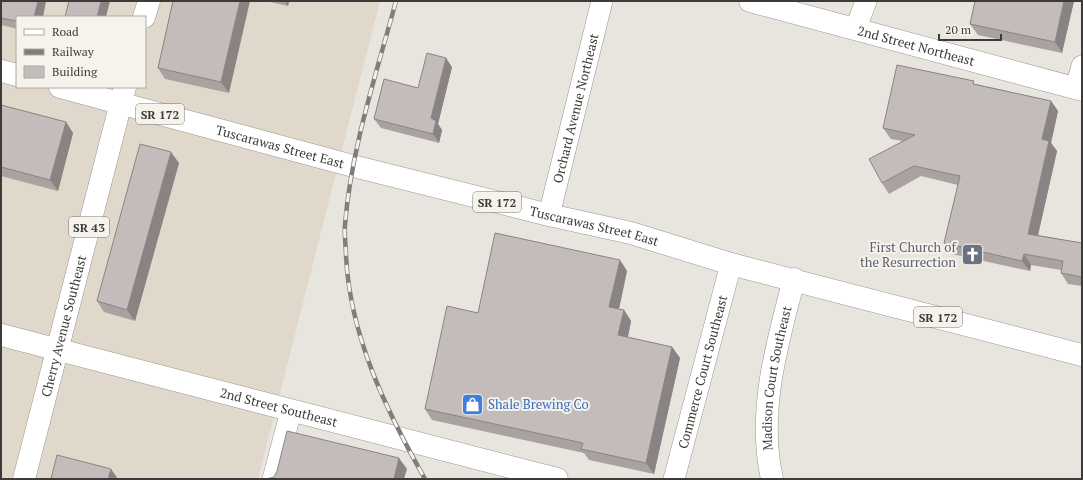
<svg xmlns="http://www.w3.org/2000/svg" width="1083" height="480" font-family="'PT Serif',serif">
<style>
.built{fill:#e0d8cb;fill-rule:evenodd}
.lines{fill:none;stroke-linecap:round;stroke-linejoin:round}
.minor-casing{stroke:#999690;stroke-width:22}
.tertiary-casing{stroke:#999690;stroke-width:23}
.primary-casing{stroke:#999690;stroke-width:23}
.minor{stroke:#fff;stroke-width:21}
.tertiary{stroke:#fff;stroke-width:22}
.primary{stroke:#fff;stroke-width:22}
.rail-casing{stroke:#807d7a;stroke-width:4.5}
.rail{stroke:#f6f2ec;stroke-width:3;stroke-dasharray:9;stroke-linecap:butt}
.wall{fill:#a9a2a1}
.shaded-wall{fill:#898483}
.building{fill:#c4bcbb;stroke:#898483}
.labels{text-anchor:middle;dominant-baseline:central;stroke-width:4;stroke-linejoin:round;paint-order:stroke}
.shield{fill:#f6f2ec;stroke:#74726f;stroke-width:1}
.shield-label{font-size:12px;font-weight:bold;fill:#3d3b39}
.street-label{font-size:13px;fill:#3d3b39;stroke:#f6f2ec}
.worship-label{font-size:13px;fill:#5b616d;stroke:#f6f2ec;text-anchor:end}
.shop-label{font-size:13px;fill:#366cbe;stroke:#f6f2ec;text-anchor:start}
</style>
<rect width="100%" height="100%" fill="#e8e4de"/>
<path class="built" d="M1,1h379l-122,478h-257zM17,17h128v70h-128z"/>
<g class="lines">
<defs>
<g id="minor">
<polyline points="856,28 866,1"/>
<polyline points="1076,88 1082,66"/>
<path id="s1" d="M549,215l53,-214"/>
<polyline points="273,479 291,411"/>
<path id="s2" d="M674,479l57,-215"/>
</g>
<g id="tertiary">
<path id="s3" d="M750,1l332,89"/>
<path id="s4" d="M1,335l556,144"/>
<path id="s5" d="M772,479c-15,-67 5,-135 22,-200"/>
</g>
<g id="primary">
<polyline points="144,17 149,1"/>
<polyline points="1,71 17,75"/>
<path id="s6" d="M60,87l293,79 196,49 82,18 100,31 351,91"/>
<path id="s7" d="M24,479l101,-392"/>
</g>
</defs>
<use href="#minor" class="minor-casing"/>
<use href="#tertiary" class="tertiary-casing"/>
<use href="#primary" class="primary-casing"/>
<use href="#minor" class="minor"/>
<use href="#tertiary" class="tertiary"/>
<use href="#primary" class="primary"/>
<defs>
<path id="rail" d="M396,1c-20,74 -45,148 -51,224 -1,10 1,21 1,31 4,80 40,154 79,223"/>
</defs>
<use href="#rail" class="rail-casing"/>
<use href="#rail" class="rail"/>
</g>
<g class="wall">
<polygon points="173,1 229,93 165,79 158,68"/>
<polygon points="266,1 289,1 288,6"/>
<polygon points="975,1 1074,1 1062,53 978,35 970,24"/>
<polygon points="17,17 17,29 2,25 1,23 1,18"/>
<polygon points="452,67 438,124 442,130 439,143 381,128 374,119 418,88"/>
<polygon points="976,84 1051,101 1058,111 1051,143 1057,151 1038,235 1082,243 1082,286 1068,284 1061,273 1061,270 1031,265 1030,271 952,254 944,243 958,185 921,176 889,194 882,183 902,141 891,139 883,128"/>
<polygon points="1,105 66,122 73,133 58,191 1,176"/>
<polygon points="179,163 135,321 104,312 97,301"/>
<polygon points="620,260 627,271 619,309 624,310 631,321 628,337 672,347 680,358 654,474 589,460 584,453 432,420 425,409 478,313"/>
</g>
<g class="shaded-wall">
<polygon points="38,1 46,1 43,17 34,17"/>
<polygon points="101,1 110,1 106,17 97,17"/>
<polygon points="240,1 250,1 229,93 221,82"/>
<polygon points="285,1 289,1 288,6"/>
<polygon points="1064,1 1074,1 1062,53 1055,42"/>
<polygon points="446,58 452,67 438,124 442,130 439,143 433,134 431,118"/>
<polygon points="1051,101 1058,111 1051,143 1057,151 1036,244 1028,234 1042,139"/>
<polygon points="66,122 73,133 58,191 50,180"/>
<polygon points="171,152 179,163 135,321 127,310"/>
<polygon points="1024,254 1031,265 1030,271 1022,261"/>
<polygon points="620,260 627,271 617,318 609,307"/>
<polygon points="624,310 631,321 626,346 618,335"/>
<polygon points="672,347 680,358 654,474 646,463"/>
<polygon points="399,458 407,469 404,479 394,479"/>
<polygon points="111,469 118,479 108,479"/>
</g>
<g class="building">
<polygon points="1,1 38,1 34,17 17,17 17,21 1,18"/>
<polygon points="69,1 101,1 97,17 65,17"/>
<polygon points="173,1 240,1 221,82 158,68"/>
<polygon points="975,1 1064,1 1055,42 970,24"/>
<polygon points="427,53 446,58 431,118 436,121 433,134 374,119 384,79 418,88"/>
<polygon points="897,65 974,81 973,84 1051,101 1042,139 1049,141 1028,234 1082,243 1082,277 1061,273 1063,261 1024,254 1022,261 944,243 960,176 914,166 882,183 869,159 915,135 883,128"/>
<polygon points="1,105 66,122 50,180 1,167"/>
<polygon points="140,144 171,152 127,310 97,301"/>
<polygon points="495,233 620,260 609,307 624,310 618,335 672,347 646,463 581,449 583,443 425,409 447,306 478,313"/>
<polygon points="287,431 399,458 394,479 266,479 274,477 277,471"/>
<polygon points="57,455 111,469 108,479 51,479"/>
</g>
<defs>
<symbol id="church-square" viewBox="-11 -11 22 22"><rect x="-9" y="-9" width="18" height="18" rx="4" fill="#6b7280" stroke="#f6f2ec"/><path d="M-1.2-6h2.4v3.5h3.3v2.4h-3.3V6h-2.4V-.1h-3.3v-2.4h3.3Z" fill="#fff"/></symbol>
<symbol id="shop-square" viewBox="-11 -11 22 22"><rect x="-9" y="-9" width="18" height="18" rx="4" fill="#3f7fe0" stroke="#f6f2ec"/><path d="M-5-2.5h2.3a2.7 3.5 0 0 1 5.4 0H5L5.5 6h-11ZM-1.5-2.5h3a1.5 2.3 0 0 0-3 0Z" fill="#fff"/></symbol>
</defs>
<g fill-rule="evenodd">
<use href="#church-square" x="960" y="242" width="25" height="25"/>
<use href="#shop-square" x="460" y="392" width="25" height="25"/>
</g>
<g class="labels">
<g class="shield">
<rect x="136" y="104" width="48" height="20" rx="3"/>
<rect x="473" y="192" width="48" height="20" rx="3"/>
<rect x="69" y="217" width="40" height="20" rx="3"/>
<rect x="914" y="307" width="48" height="20" rx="3"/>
</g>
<g class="shield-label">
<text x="160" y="114">SR 172</text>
<text x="497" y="202">SR 172</text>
<text x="89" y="227">SR 43</text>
<text x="938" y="317">SR 172</text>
</g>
<g class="street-label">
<text stroke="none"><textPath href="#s3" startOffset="172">2nd Street Northeast</textPath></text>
<text stroke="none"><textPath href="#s1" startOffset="110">Orchard Avenue Northeast</textPath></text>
<text stroke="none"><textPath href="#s6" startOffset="228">Tuscarawas Street East</textPath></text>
<text stroke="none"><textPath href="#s6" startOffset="552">Tuscarawas Street East</textPath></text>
<text stroke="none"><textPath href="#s7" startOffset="158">Cherry Avenue Southeast</textPath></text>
<text stroke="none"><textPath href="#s2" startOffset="111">Commerce Court Southeast</textPath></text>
<text stroke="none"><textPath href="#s5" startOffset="102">Madison Court Southeast</textPath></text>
<text stroke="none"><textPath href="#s4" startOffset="287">2nd Street Southeast</textPath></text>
</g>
<g class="worship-label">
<text x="956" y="247">First Church of<tspan x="956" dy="15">the Resurrection</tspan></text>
</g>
<g class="shop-label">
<text x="488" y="404">Shale Brewing Co</text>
</g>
</g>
<rect width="1083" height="480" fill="none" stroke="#3d3b39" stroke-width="4"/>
<rect x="16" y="16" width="130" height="72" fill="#f6f2ec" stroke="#aca9a4"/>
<rect x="24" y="29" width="20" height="6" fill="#ffffff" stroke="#aca9a4"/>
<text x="52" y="36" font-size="12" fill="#3d3b39">Road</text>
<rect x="24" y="49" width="20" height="6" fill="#807d7a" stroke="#aca9a4"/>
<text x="52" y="56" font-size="12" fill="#3d3b39">Railway</text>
<rect x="24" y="66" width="20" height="12" fill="#c4bcbb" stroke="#aca9a4"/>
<text x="52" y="76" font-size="12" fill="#3d3b39">Building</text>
<path d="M939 34v6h62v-6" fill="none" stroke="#3d3b39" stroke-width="2"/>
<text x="945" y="34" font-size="12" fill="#3d3b39" stroke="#f6f2ec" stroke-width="3" paint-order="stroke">20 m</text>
</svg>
